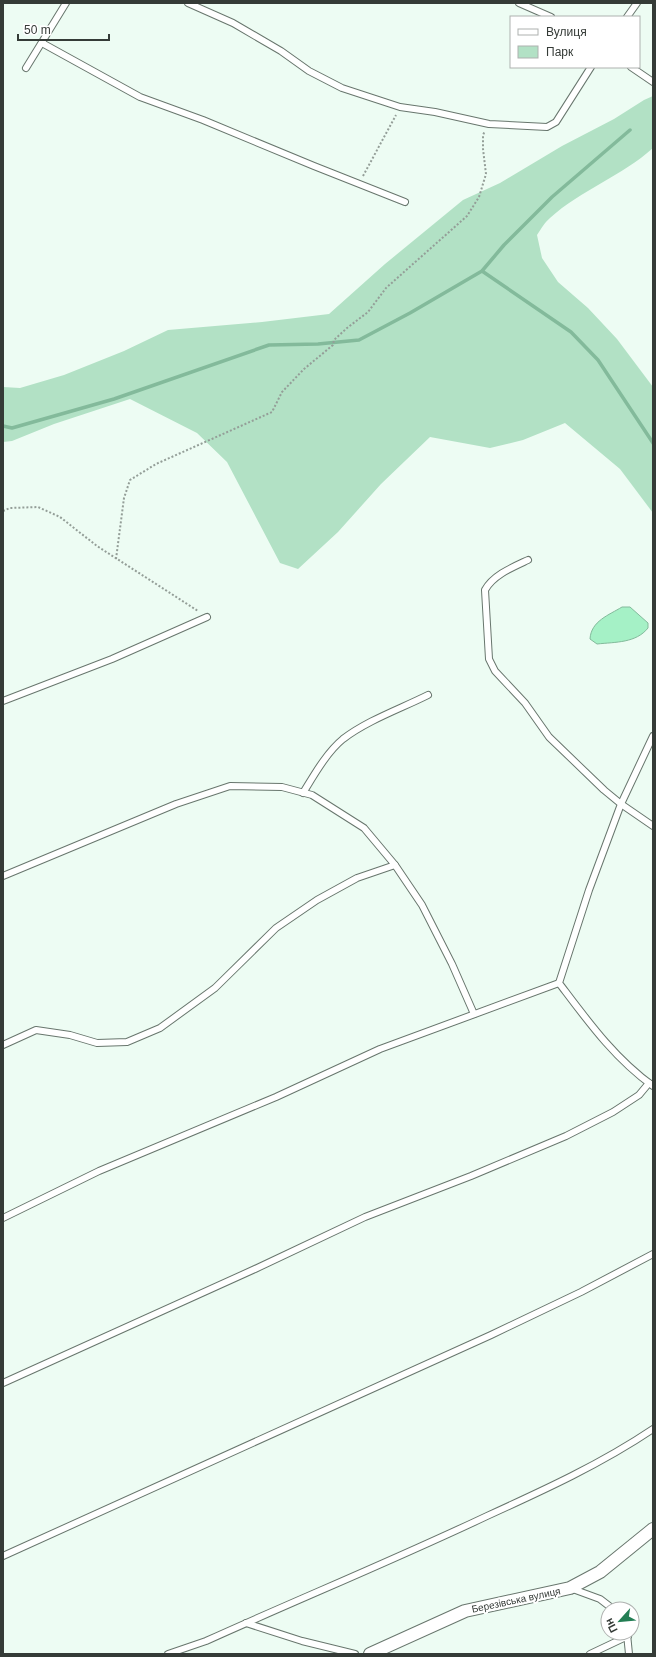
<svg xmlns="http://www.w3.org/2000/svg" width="656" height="1657" font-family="Helvetica,sans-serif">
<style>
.green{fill:#b2e1c5}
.water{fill:#a5f1c6;stroke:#83ba9b}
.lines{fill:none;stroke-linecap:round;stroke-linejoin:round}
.stream{stroke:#83ba9b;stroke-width:3.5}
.service-casing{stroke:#68766d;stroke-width:8}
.minor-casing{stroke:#68766d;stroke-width:14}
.path{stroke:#949e98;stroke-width:2;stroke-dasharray:2 2;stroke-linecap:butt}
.service{stroke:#fff;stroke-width:6}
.minor{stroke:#fff;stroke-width:12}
.labels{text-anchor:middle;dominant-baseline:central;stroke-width:4;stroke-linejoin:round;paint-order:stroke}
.street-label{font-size:10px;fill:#353b37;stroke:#fff}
</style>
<rect width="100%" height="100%" fill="#edfcf3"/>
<path class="green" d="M653,96v52c-31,28 -72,42 -103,70 -5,4 -9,11 -13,17l5,23 16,24 30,26 29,31 36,48v126l-33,-44 -55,-46 -42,17 -33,8 -60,-11 -49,47 -43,48 -40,37 -18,-6 -53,-101 -30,-29 -67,-34 -76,25 -42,17 -9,1v-55l17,1 44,-13 60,-24 44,-21 94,-8 67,-8 56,-50 78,-64 37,-17 62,-37 52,-27 30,-19z"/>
<path class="water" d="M622,607h8l18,16v5c-12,15 -32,14 -51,16l-7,-5c1,-18 19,-24 32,-32z"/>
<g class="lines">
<g class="stream">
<polyline points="482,271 571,332 598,360 653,443"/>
<polyline points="3,426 12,428 114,399 269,345 318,344 359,340 410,313 482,271 504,245 552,197 630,130"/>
</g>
<defs>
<g id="service">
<polyline points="188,3 233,23 281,51 309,71 342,88 400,107 435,112 489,124 547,127 556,122 591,67"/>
<polyline points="519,3 551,17"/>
<polyline points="627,17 637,3"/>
<polyline points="42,43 140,97 203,120 314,166 405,202"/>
<polyline points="631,67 653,82"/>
<polyline points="26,68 66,3"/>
<path d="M528,560c-15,7 -35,15 -43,30l4,69 6,12 30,32 24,34 55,53 17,14 -32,86 -30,93c28,37 55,75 94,103"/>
<polyline points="3,701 112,659 207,617"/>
<polyline points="653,736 621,804 653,826"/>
<path d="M303,793c11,-18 24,-41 40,-54 25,-19 57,-30 85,-44"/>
<polyline points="3,876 176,804 230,786 282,787 312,795 364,828 395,865 422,905 452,964 474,1014"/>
<polyline points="3,1045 36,1030 70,1035 97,1043 127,1042 160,1028 215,988 276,928 317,900 357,878 395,865"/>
<polyline points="3,1218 99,1171 276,1097 380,1049 559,983"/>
<polyline points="3,1383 255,1269 365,1217 471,1176 566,1136 613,1112 639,1095 649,1083"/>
<polyline points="3,1556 491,1335 581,1292 653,1254"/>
<polyline points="570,1588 600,1599 613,1609"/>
<polyline points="246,1623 302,1641 355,1654"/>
<polyline points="627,1634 629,1654"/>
<path d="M168,1654l38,-13c93,-42 188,-81 281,-125 57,-26 114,-52 166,-87"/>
<polyline points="590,1654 628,1636"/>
</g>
<polyline id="minor" points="370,1654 465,1611 570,1588 600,1572 653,1529"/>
</defs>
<use href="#service" class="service-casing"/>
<use href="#minor" class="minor-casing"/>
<g class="path">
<polyline points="363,176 396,115"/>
<polyline points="3,511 10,508 38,507 60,517 97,546 198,611"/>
<polyline points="116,559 124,498 130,480 156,464 272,412 282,392 304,369 333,345 334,340 347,328 368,312 386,288 467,216 479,197 486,174 483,149 483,135 485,131"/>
</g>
<use href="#service" class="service"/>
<use href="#minor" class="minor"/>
</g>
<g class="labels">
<g class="street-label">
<text transform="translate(516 1600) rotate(-12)">Березівська вулиця</text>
</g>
</g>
<rect width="656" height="1657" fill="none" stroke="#353b37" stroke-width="8"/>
<rect x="510" y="16" width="130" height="52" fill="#ffffff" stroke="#aeb1af"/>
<rect x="518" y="29" width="20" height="6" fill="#ffffff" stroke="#aeb1af"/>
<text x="546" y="36" font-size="12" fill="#353b37">Вулиця</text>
<rect x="518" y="46" width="20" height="12" fill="#b2e1c5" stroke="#aeb1af"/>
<text x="546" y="56" font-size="12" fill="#353b37">Парк</text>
<g transform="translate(620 1621) rotate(243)"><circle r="19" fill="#ffffff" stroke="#aeb1af"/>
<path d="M0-3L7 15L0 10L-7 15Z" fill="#237e54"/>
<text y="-6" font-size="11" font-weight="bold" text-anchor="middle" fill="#353b37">Пн</text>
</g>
<path d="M18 34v6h91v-6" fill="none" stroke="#353b37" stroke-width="2"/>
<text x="24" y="34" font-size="12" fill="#353b37" stroke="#ffffff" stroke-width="3" paint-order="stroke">50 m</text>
</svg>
